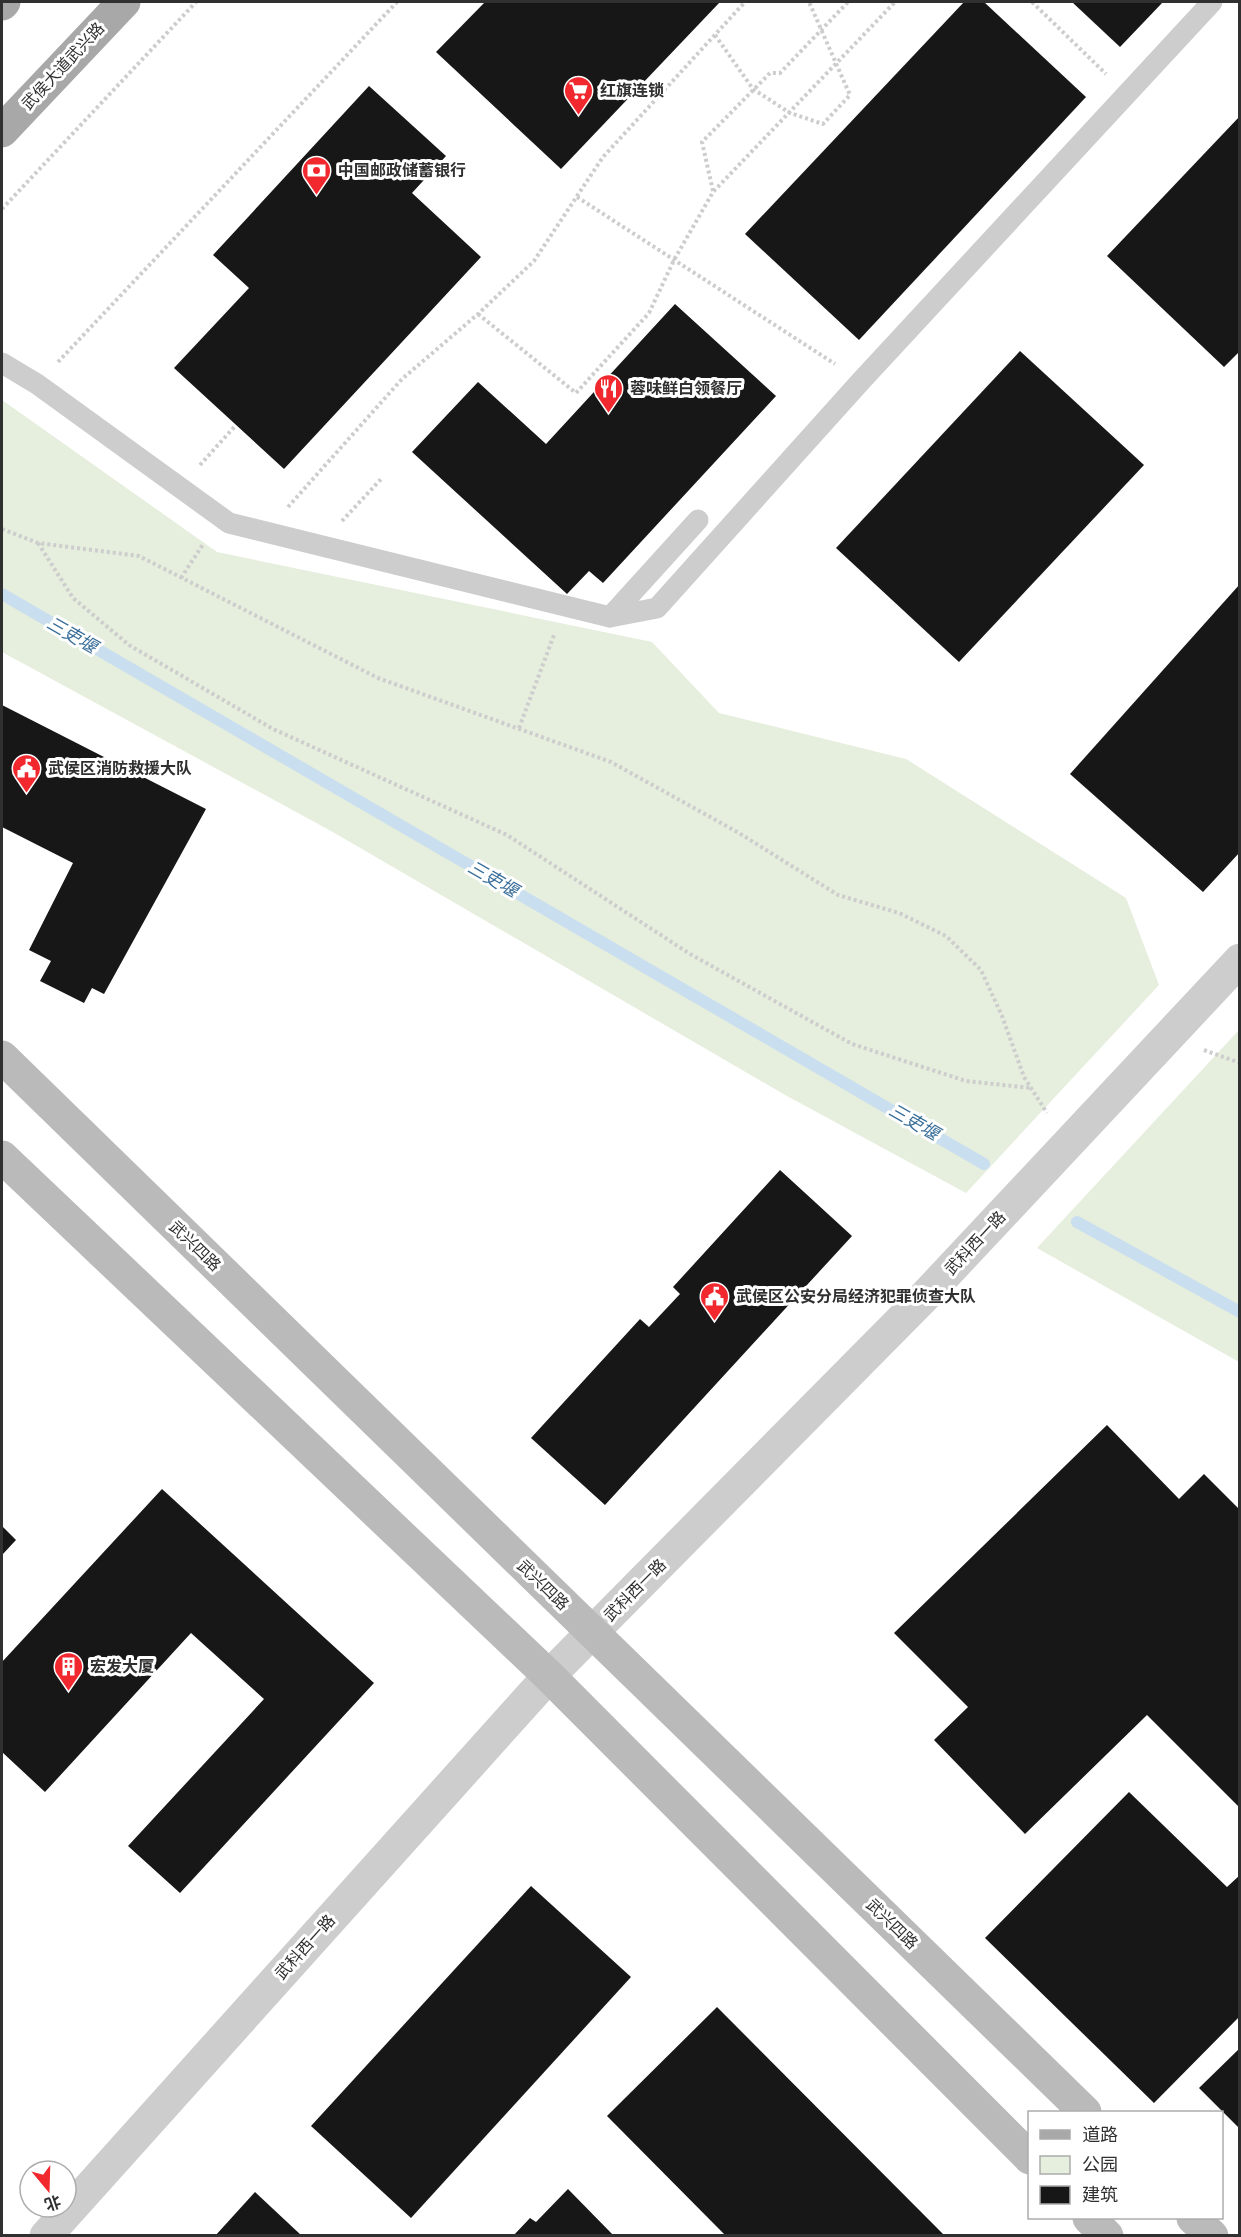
<svg xmlns="http://www.w3.org/2000/svg" width="1241" height="2237" font-family="Jost,'Noto Sans SC',sans-serif">
<style>
.green{fill:#e6eedd}
.lines{fill:none;stroke-linecap:round;stroke-linejoin:round}
.stream{stroke:#c9deef;stroke-width:12}
.building{fill:#171717}
.path{stroke:#cdcdcd;stroke-width:4;stroke-dasharray:3 3;stroke-linecap:butt}
.service{stroke:#cdcdcd;stroke-width:21}
.minor{stroke:#cdcdcd;stroke-width:33}
.secondary{stroke:#bababa;stroke-width:33}
.primary{stroke:#a8a8a8;stroke-width:33}
.labels{text-anchor:middle;dominant-baseline:central;stroke-width:6;stroke-linejoin:round;paint-order:stroke}
.street-label{font-size:16px;fill:#303030;stroke:#fff}
.poi-label{font-size:16px;font-weight:bold;fill:#303030;stroke:#fff;text-anchor:start}
.water-label{font-size:18px;font-style:italic;fill:#386e99;stroke:#fff}
</style>
<rect width="100%" height="100%" fill="#fff"/>
<g class="green">
<polygon points="2,400 217,552 652,642 719,713 906,759 1126,898 1159,985 966,1193 787,1096 331,831 2,652"/>
<polygon points="1239,1030 1239,1362 1037,1248"/>
</g>
<g class="lines">
<g class="stream">
<polyline points="2,594 984,1164"/>
<polyline points="1077,1222 1240,1312"/>
</g>
</g>
<g class="building">
<polygon points="485,2 720,2 561,169 436,52"/>
<polygon points="964,2 984,2 1086,97 859,340 745,234"/>
<polygon points="1072,2 1163,2 1120,47"/>
<polygon points="369,86 446,156 412,193 481,257 284,469 174,368 249,288 213,255"/>
<polygon points="1240,116 1240,351 1224,367 1107,256"/>
<polygon points="675,304 776,396 603,583 589,571 567,594 412,452 478,382 546,444"/>
<polygon points="1020,351 1144,465 959,662 836,548"/>
<polygon points="1240,584 1240,852 1203,892 1070,774"/>
<polygon points="2,705 206,809 104,994 92,988 84,1003 40,981 51,961 29,950 73,863 2,827"/>
<polygon points="780,1170 852,1236 605,1505 531,1438 640,1319 649,1327 680,1294 673,1287"/>
<polygon points="1107,1425 1179,1499 1204,1474 1240,1510 1240,1808 1147,1715 1025,1834 934,1740 968,1707 894,1633"/>
<polygon points="162,1489 374,1683 180,1893 128,1846 264,1699 191,1633 45,1792 2,1752 2,1662"/>
<polygon points="2,1526 16,1540 2,1555"/>
<polygon points="1129,1792 1227,1887 1240,1875 1240,2016 1154,2103 985,1938"/>
<polygon points="531,1886 631,1977 411,2218 311,2126"/>
<polygon points="717,2007 945,2236 726,2236 607,2116"/>
<polygon points="1240,2048 1240,2129 1199,2088"/>
<polygon points="568,2189 614,2236 513,2236 530,2218 536,2222"/>
<polygon points="255,2192 302,2236 215,2236"/>
</g>
<g class="lines">
<g class="path">
<polyline points="1032,2 1106,74"/>
<polyline points="715,35 753,89 790,113 823,124 850,95 809,2"/>
<polyline points="713,191 702,142 770,73 780,73 848,2"/>
<polyline points="577,197 835,364"/>
<polyline points="2,209 196,2"/>
<polyline points="478,314 576,393 649,313 674,260 713,192 895,2"/>
<polyline points="58,362 397,2"/>
<polyline points="200,465 236,425"/>
<polyline points="288,507 402,379 478,314 534,261 603,157 745,2"/>
<polyline points="342,521 382,478"/>
<polyline points="2,529 38,543 139,556 378,678 611,762 739,833 838,895 899,913 946,936 981,970 1002,1016 1024,1077 1047,1113"/>
<polyline points="38,543 73,598 129,645 273,729 507,835 690,954 852,1044 966,1081 1031,1088"/>
<polyline points="181,578 204,543"/>
<polyline points="519,728 554,635"/>
<polyline points="1204,1050 1240,1063"/>
</g>
<g class="service">
<polyline points="2,363 37,384 229,523 610,617 657,608 861,381 1212,2"/>
<polyline points="610,617 698,520"/>
</g>
<polyline class="minor" points="46,2236 549,1676 927,1294 1240,960"/>
<g class="secondary">
<polyline points="2,1057 1085,2112"/>
<polyline points="2,1157 549,1676 1030,2158"/>
<polyline points="1089,2218 1107,2236"/>
<polyline points="1193,2218 1212,2236"/>
</g>
<g class="primary">
<polyline points="2,4 4,2"/>
<polyline points="2,131 124,2"/>
</g>
</g>
<defs>
<symbol id="supermarket-pin" viewBox="-11 -11 22 30"><path d="M0 17L-7.5 6A9.5 9.5 0 1 1 7.5 6Z" fill="#f1282e" stroke="#fff"/><path d="M-6-5.5h2.5l.6 2H6L4.5 2H-2.5L-4.4-4H-6ZM-1.5 3.2a1.3 1.3 0 1 0 .1 0ZM3 3.2a1.3 1.3 0 1 0 .1 0Z" fill="#fff"/></symbol>
<symbol id="bank-pin" viewBox="-11 -11 22 30"><path d="M0 17L-7.5 6A9.5 9.5 0 1 1 7.5 6Z" fill="#f1282e" stroke="#fff"/><path d="M-6-4H6V4H-6ZM0-2.3a2.3 2.3 0 1 0 0 4.6a2.3 2.3 0 1 0 0-4.6Z" fill="#fff"/></symbol>
<symbol id="restaurant-pin" viewBox="-11 -11 22 30"><path d="M0 17L-7.5 6A9.5 9.5 0 1 1 7.5 6Z" fill="#f1282e" stroke="#fff"/><path d="M-5-6h1v4h1v-4h1v4h1v-4h1v5L-1.5 .5V6h-2V.5L-5-1ZM5-6V6H3V1.5H1.5Q1.5-4 5-6Z" fill="#fff"/></symbol>
<symbol id="civic-pin" viewBox="-11 -11 22 30"><path d="M0 17L-7.5 6A9.5 9.5 0 1 1 7.5 6Z" fill="#f1282e" stroke="#fff"/><path d="M-.6-6.5H3V-4.5H.6V-3L4-1V1h2V6H-6V1h2V-1L-.6-3ZM-1.2 2.5V6h2.4V2.5Z" fill="#fff"/></symbol>
<symbol id="building-pin" viewBox="-11 -11 22 30"><path d="M0 17L-7.5 6A9.5 9.5 0 1 1 7.5 6Z" fill="#f1282e" stroke="#fff"/><path d="M-4-6H4V6H1V3H-1V6H-4ZM-2.5-4.3h1.7v1.8h-1.7ZM.8-4.3h1.7v1.8H.8ZM-2.5-1h1.7V.8h-1.7ZM.8-1h1.7V.8H.8Z" fill="#fff"/></symbol>
</defs>
<g fill-rule="evenodd">
<use href="#supermarket-pin" x="562" y="74" width="33" height="45"/>
<use href="#bank-pin" x="300" y="154" width="33" height="45"/>
<use href="#restaurant-pin" x="592" y="372" width="33" height="45"/>
<use href="#civic-pin" x="10" y="752" width="33" height="45"/>
<use href="#civic-pin" x="698" y="1280" width="33" height="45"/>
<use href="#building-pin" x="52" y="1650" width="33" height="45"/>
</g>
<g class="labels">
<g class="street-label">
<text transform="translate(63 66) rotate(-47)">武侯大道武兴路</text>
<text transform="translate(975 1243) rotate(-47)">武科西一路</text>
<text transform="translate(195 1246) rotate(44)">武兴四路</text>
<text transform="translate(543 1585) rotate(44)">武兴四路</text>
<text transform="translate(635 1590) rotate(-45)">武科西一路</text>
<text transform="translate(892 1924) rotate(44)">武兴四路</text>
<text transform="translate(305 1947) rotate(-48)">武科西一路</text>
</g>
<g class="poi-label">
<text x="600" y="90">红旗连锁</text>
<text x="338" y="170">中国邮政储蓄银行</text>
<text x="630" y="388">蓉味鲜白领餐厅</text>
<text x="48" y="768">武侯区消防救援大队</text>
<text x="736" y="1296">武侯区公安分局经济犯罪侦查大队</text>
<text x="90" y="1666">宏发大厦</text>
</g>
<g class="water-label">
<text transform="translate(72 635) rotate(30)">三吏堰</text>
<text transform="translate(493 879) rotate(30)">三吏堰</text>
<text transform="translate(914 1122) rotate(30)">三吏堰</text>
</g>
</g>
<rect width="1241" height="2237" fill="none" stroke="#303030" stroke-width="6"/>
<rect x="1028" y="2111" width="195" height="108" fill="#ffffff" stroke="#acacac" stroke-width="1.5"/>
<rect x="1040" y="2130" width="30" height="9" fill="#a8a8a8" stroke="#acacac" stroke-width="1.5"/>
<text x="1082" y="2141" font-size="18" fill="#303030">道路</text>
<rect x="1040" y="2156" width="30" height="18" fill="#e6eedd" stroke="#acacac" stroke-width="1.5"/>
<text x="1082" y="2171" font-size="18" fill="#303030">公园</text>
<rect x="1040" y="2186" width="30" height="18" fill="#171717" stroke="#acacac" stroke-width="1.5"/>
<text x="1082" y="2201" font-size="18" fill="#303030">建筑</text>
<g transform="translate(48 2189) rotate(161)"><circle r="28" fill="#ffffff" stroke="#acacac" stroke-width="1.5"/>
<path d="M0-4.5L10 22L0 15L-10 22Z" fill="#f1282e"/>
<text y="-9" font-size="16" font-weight="bold" text-anchor="middle" fill="#303030">北</text>
</g>
</svg>
